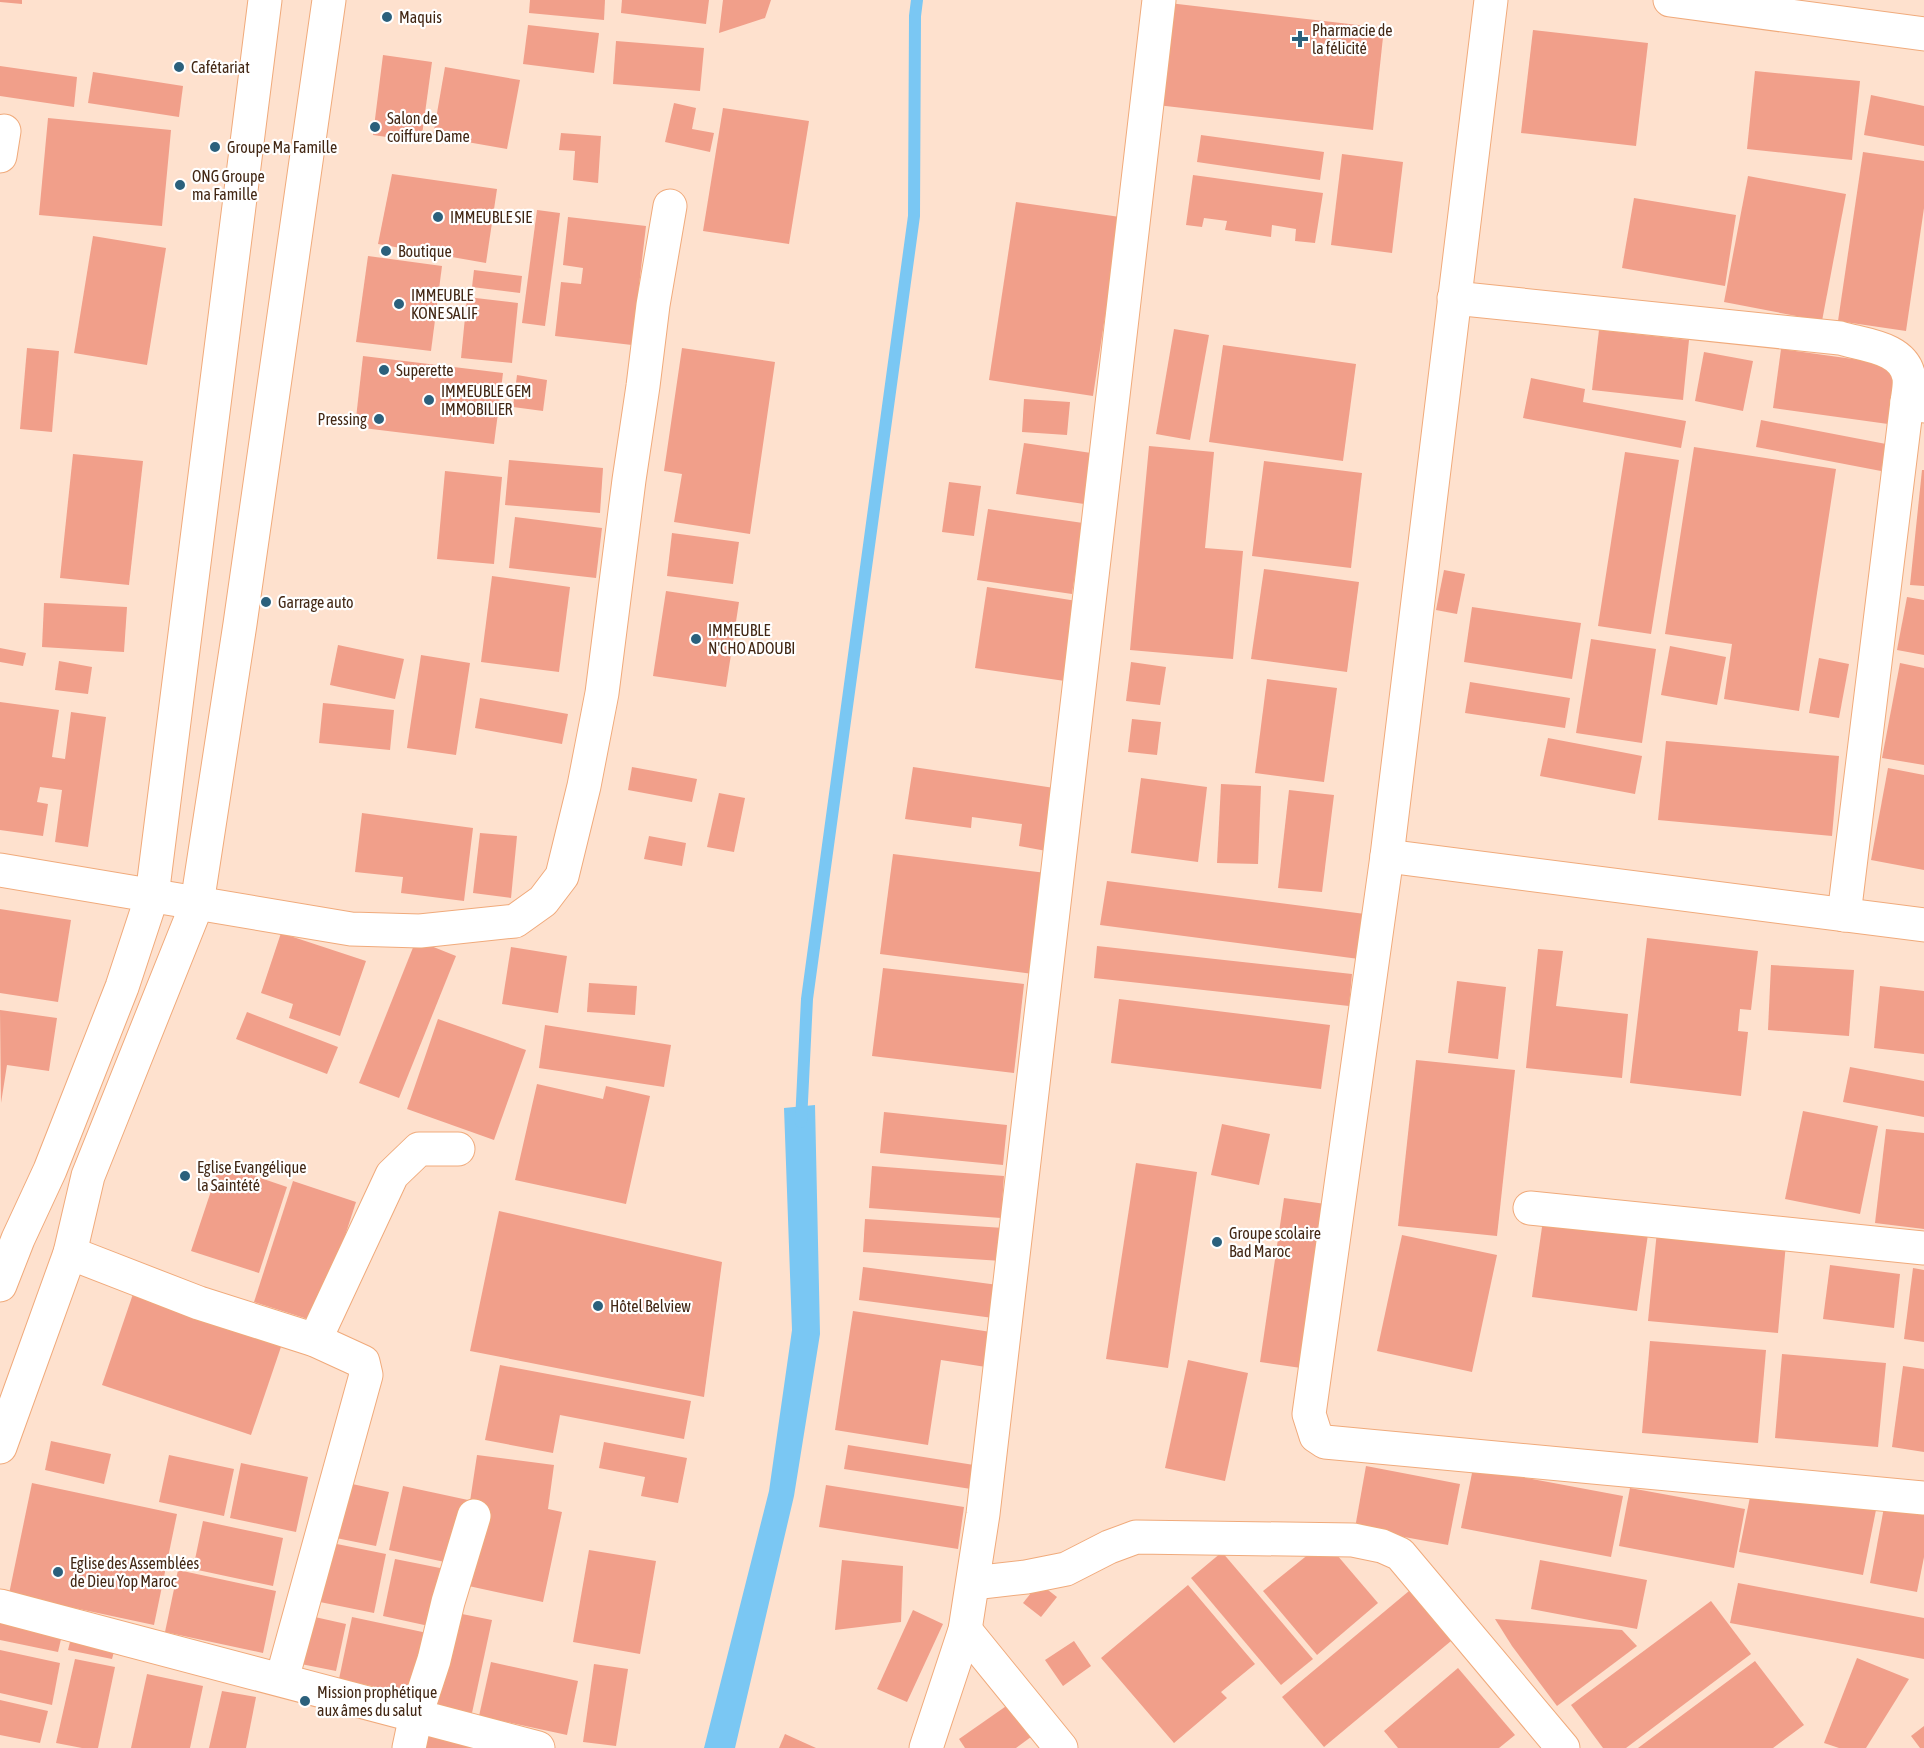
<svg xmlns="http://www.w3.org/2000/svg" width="1924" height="1748" font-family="'Asap Condensed',sans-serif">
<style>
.water{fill:#7ac7f3}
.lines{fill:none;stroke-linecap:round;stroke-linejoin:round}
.stream{stroke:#7ac7f3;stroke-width:12}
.building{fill:#f19f8a}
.minor-casing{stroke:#f0aa7b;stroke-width:35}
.minor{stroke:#fff;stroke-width:33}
.poi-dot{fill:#2b607c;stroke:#fff;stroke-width:2}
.labels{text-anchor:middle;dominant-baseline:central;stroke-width:4.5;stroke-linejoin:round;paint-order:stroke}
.poi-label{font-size:16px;fill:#422714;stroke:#fff;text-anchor:start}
</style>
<rect width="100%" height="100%" fill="#fee1ce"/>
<polygon class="water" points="815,1105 820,1334 794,1496 735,1748 704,1748 769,1491 792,1330 784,1108"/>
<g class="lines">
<polyline class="stream" points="801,1122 807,999 914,216 915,16 917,0"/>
</g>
<g class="building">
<polygon points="0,0 22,0 22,4 0,2"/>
<polygon points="530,0 605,0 604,20 529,13"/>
<polygon points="622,0 709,0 706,24 621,13"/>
<polygon points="723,0 771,0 765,18 719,33"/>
<polygon points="1169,3 1384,28 1373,130 1157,105"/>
<polygon points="528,25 599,33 594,73 523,64"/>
<polygon points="1533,30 1648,43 1636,146 1521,133"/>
<polygon points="616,41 704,48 700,91 613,84"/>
<polygon points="383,55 432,62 421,142 373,135"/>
<polygon points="0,66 77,77 74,107 0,96"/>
<polygon points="445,67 520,80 507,149 433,136"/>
<polygon points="1755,71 1860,81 1852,160 1747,149"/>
<polygon points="93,72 183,86 179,117 88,103"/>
<polygon points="1871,95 1924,106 1924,146 1864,135"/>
<polygon points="674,103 696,108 692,129 714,133 710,152 665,142"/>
<polygon points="723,108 809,121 789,244 703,231"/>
<polygon points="48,118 171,130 162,226 39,215"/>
<polygon points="561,133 601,136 598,183 573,180 575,151 559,150"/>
<polygon points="1201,135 1324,152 1320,180 1197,162"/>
<polygon points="1863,152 1924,161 1924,208 1906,331 1838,321"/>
<polygon points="1342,154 1403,162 1392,253 1331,245"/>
<polygon points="392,174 497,189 486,263 378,244"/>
<polygon points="1193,175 1323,193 1315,243 1295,241 1296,229 1272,225 1271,237 1225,230 1227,221 1204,218 1202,227 1186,225"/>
<polygon points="1748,176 1846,194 1822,321 1724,302"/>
<polygon points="1634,198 1736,215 1725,286 1622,268"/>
<polygon points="1016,202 1120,217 1093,396 989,380"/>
<polygon points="537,210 560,213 545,326 522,323"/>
<polygon points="568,217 646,226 632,345 555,336 561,282 581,284 583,268 563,265"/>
<polygon points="93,236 166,248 147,365 74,353"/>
<polygon points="368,256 442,266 431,351 356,342"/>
<polygon points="474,270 522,276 520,293 472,287"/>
<polygon points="467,297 518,303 512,363 461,358"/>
<polygon points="1174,329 1209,335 1190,440 1156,434"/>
<polygon points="1599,330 1689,340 1683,400 1592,390"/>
<polygon points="1223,345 1356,364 1343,461 1209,442"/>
<polygon points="27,348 59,351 52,432 20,429"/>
<polygon points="682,348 775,362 750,534 674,522 682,474 664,471"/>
<polygon points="1781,349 1896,365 1888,424 1773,408"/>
<polygon points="1704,352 1753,361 1743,411 1695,401"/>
<polygon points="363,356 503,373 494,444 355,427"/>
<polygon points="517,375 547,380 543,411 513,407"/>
<polygon points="1531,378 1585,389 1583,402 1686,421 1681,448 1523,418"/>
<polygon points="1024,399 1070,402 1067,435 1022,432"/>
<polygon points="1761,420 1886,444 1881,471 1756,447"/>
<polygon points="1024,443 1098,454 1091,505 1016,494"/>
<polygon points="1149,446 1214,452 1205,548 1243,551 1233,659 1130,650"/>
<polygon points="1694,447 1836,469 1799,711 1724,699 1732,644 1665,634"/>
<polygon points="1625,452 1679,460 1651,634 1598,626"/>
<polygon points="73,454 143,461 129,585 60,578"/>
<polygon points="509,460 603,468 600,513 505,505"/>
<polygon points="1264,461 1362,473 1351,568 1252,556"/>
<polygon points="1922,470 1924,470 1924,586 1910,585"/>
<polygon points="445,471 502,477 494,564 437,559"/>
<polygon points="949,482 981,486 974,536 942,532"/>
<polygon points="988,509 1083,523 1072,594 977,580"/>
<polygon points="515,517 602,528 596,578 509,568"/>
<polygon points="672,533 739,542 733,584 667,576"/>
<polygon points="1264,569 1359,582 1347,672 1251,659"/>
<polygon points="1444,570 1465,574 1457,614 1436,610"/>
<polygon points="492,576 570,587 559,672 481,662"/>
<polygon points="987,587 1077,601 1065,681 975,668"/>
<polygon points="666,591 739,602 726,687 653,676"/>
<polygon points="1907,597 1924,600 1924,655 1897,650"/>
<polygon points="44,603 127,607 124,652 42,647"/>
<polygon points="1472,607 1581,623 1572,679 1464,662"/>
<polygon points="1591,639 1656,649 1642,743 1576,733"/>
<polygon points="338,645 404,659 395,699 330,685"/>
<polygon points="1670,646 1726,657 1717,705 1661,695"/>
<polygon points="0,648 26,653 23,666 0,662"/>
<polygon points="421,655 470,663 456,755 407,748"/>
<polygon points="1819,658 1849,664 1839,718 1809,713"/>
<polygon points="59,661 92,667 88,694 55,690"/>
<polygon points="1131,662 1166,667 1160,705 1126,701"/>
<polygon points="1900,663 1924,668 1924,765 1882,758"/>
<polygon points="1267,679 1337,688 1324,782 1255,773"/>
<polygon points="1470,682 1570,698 1565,728 1465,713"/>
<polygon points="480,698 568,714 562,744 475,728"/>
<polygon points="0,702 59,710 52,757 65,759 71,712 106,717 88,847 55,842 62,790 40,787 37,802 48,804 43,836 0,830"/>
<polygon points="323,703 394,710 390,750 319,743"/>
<polygon points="1132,719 1161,722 1157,755 1128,752"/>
<polygon points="1548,738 1642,756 1635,794 1540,776"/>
<polygon points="1666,741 1839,756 1832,836 1658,820"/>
<polygon points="632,767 697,779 692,802 628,790"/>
<polygon points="913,767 1061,789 1052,852 1019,846 1022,824 972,817 971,828 905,819"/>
<polygon points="1888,768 1924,775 1924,870 1871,860"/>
<polygon points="1141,778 1207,787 1198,862 1131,853"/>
<polygon points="1221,784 1261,786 1258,864 1217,863"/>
<polygon points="1289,790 1334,795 1322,892 1278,888"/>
<polygon points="719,793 745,798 734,852 707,847"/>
<polygon points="362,813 473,828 464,901 401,893 403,877 355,872"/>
<polygon points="480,833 517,836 511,898 473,893"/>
<polygon points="649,836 686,843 682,866 644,859"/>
<polygon points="893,854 1046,873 1033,974 880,954"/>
<polygon points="1107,881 1365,914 1359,959 1100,925"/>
<polygon points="0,909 71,920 58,1002 0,993"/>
<polygon points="281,933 366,961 340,1036 289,1018 293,1004 261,993"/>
<polygon points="1647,938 1758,951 1751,1010 1740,1009 1738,1031 1748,1032 1741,1096 1630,1083"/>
<polygon points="416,940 456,956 399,1098 359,1083"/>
<polygon points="1097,946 1352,974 1349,1006 1094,978"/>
<polygon points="511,947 567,956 558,1013 502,1004"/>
<polygon points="1538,949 1563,951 1556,1006 1628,1014 1622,1078 1526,1068"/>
<polygon points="1771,965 1854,970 1849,1036 1768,1030"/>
<polygon points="883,968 1024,984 1014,1073 872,1056"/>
<polygon points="1457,981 1506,987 1498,1059 1448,1053"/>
<polygon points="589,983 637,986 635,1015 587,1012"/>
<polygon points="1880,986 1924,991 1924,1054 1874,1048"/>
<polygon points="1119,999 1330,1025 1321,1089 1111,1063"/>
<polygon points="0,1010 57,1018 49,1071 7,1065 1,1103"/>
<polygon points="247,1012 338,1047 327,1074 236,1039"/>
<polygon points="438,1019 526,1050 494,1140 407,1109"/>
<polygon points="545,1025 671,1045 664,1087 539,1068"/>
<polygon points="1416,1060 1515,1070 1497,1236 1398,1226"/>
<polygon points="1850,1067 1924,1081 1924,1117 1843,1102"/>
<polygon points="537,1084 603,1099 606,1086 650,1096 626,1204 515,1180"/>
<polygon points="1803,1111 1878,1126 1860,1214 1785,1199"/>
<polygon points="884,1112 1007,1125 1003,1165 880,1153"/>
<polygon points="1222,1124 1270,1134 1259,1185 1211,1175"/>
<polygon points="1886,1129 1924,1133 1924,1229 1875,1223"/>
<polygon points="1136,1163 1197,1172 1168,1368 1106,1359"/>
<polygon points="220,1164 287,1187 259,1273 191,1251"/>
<polygon points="872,1166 1004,1176 1001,1218 869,1208"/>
<polygon points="293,1181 356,1202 317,1322 254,1302"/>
<polygon points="1284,1198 1332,1205 1308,1369 1260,1362"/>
<polygon points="499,1211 722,1262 704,1397 470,1351"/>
<polygon points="865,1219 1004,1228 1002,1261 863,1252"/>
<polygon points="1543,1220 1648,1234 1637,1311 1532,1297"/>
<polygon points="1657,1231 1786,1243 1778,1333 1648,1321"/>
<polygon points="1402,1235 1497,1255 1472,1372 1377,1351"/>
<polygon points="1830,1265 1900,1274 1894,1328 1823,1319"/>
<polygon points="863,1267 998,1285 993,1318 859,1300"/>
<polygon points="1913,1268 1924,1270 1924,1342 1904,1339"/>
<polygon points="134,1291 283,1341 251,1435 102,1385"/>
<polygon points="853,1311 991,1332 986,1367 941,1360 928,1445 835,1430"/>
<polygon points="1650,1341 1766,1350 1758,1443 1642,1433"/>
<polygon points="1782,1354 1886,1363 1878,1447 1775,1438"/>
<polygon points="1188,1360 1248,1373 1225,1481 1165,1468"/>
<polygon points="500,1365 691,1401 684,1439 560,1415 553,1453 485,1440"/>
<polygon points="1903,1366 1924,1369 1924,1452 1892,1447"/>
<polygon points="51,1441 111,1454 104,1484 45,1470"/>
<polygon points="604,1442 687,1458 678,1503 641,1496 645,1477 599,1468"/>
<polygon points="848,1445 974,1465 971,1489 844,1469"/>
<polygon points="169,1455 234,1469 224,1516 159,1502"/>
<polygon points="477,1455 554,1465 548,1509 562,1512 543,1602 464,1585 469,1508"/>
<polygon points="241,1463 308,1477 296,1532 230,1518"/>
<polygon points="1366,1466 1460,1484 1448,1545 1355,1528"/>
<polygon points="1473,1468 1623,1496 1611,1557 1461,1528"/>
<polygon points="343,1482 389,1492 376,1546 331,1537"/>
<polygon points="32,1483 177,1514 154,1625 9,1594"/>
<polygon points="826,1485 964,1507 958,1549 819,1527"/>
<polygon points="403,1486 468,1500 454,1564 389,1550"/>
<polygon points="1752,1487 1876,1510 1863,1575 1739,1552"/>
<polygon points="1630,1488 1745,1509 1734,1568 1619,1546"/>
<polygon points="1885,1502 1924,1510 1924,1557 1917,1592 1870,1583"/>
<polygon points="203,1521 283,1538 273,1586 193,1569"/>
<polygon points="1325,1541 1378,1603 1317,1655 1263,1591"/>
<polygon points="327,1542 386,1554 374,1613 315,1601"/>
<polygon points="589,1550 656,1561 640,1654 573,1642"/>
<polygon points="1222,1552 1313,1659 1281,1685 1191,1578"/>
<polygon points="395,1559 450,1570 438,1628 383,1616"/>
<polygon points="842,1560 903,1566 901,1622 835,1630"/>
<polygon points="1540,1560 1647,1580 1637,1629 1531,1609"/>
<polygon points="178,1570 276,1591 263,1653 165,1632"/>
<polygon points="1039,1583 1057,1597 1041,1617 1023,1603"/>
<polygon points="1738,1583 1924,1618 1924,1659 1730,1623"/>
<polygon points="1188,1585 1255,1664 1221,1692 1227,1698 1174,1743 1101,1658"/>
<polygon points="1415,1586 1457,1636 1324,1747 1282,1697"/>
<polygon points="1711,1601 1751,1654 1626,1748 1603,1748 1571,1705"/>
<polygon points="913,1610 943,1624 907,1702 877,1689"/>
<polygon points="452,1612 492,1620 472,1713 432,1705"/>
<polygon points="306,1615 346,1624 336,1671 296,1663"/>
<polygon points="352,1617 432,1634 418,1696 339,1679"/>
<polygon points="1495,1619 1622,1630 1637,1646 1557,1706 1512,1646"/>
<polygon points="0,1621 62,1635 58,1652 0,1640"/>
<polygon points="71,1638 115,1648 112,1659 68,1650"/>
<polygon points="1074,1641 1091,1666 1063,1686 1045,1660"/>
<polygon points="0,1650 60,1663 52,1705 0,1693"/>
<polygon points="1857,1658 1909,1679 1866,1748 1839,1748 1824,1743"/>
<polygon points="75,1659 115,1667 98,1748 82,1748 56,1743"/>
<polygon points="1755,1661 1804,1725 1773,1748 1638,1748"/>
<polygon points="491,1662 578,1681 567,1735 479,1716"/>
<polygon points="594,1664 628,1669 616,1746 583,1742"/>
<polygon points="1458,1668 1515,1735 1499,1748 1398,1748 1384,1731"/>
<polygon points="147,1674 203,1686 190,1748 131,1748"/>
<polygon points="222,1691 256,1697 246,1748 209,1748"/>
<polygon points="0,1700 48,1711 40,1743 0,1735"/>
<polygon points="1012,1702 1035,1734 1016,1748 965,1748 959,1739"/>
<polygon points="1924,1726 1924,1748 1920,1748 1911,1736"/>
<polygon points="427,1728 476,1748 423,1748"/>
<polygon points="785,1734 816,1748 779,1748"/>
</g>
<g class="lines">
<defs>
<g id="minor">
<polyline points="1491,0 1387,856 1309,1414 1316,1436 1325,1442 1924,1498"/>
<polyline points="1670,0 1924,34"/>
<polyline points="0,156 4,131"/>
<path d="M1454,298l386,40c23,7 65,9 69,40 1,8 -1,16 -2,24l17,4"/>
<polyline points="1387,856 1924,925"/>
<polyline points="0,870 351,929 420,931 515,921 543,901 562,876 584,786 602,693 629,480 643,386 653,305 670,206"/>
<polyline points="1844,915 1907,402"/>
<polyline points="1530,1208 1924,1248"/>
<polyline points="70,1253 199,1303 315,1340 363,1362 366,1375 282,1679"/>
<polyline points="0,1285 18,1239 50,1170 122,987 152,896 265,0"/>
<polyline points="315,1340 392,1175 419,1149 458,1149"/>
<polyline points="0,1447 70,1253 88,1176 197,904 240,624 329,0"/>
<polyline points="973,1583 1026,1577 1066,1569 1109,1547 1136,1537 1353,1540 1382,1546 1400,1554 1563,1748"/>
<polyline points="0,1606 538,1748"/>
<polyline points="965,1630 1061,1748"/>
<polyline points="409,1748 416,1715 434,1660 448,1602 474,1516"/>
<polyline points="926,1748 965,1630 983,1514 1159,0"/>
</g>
</defs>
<use href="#minor" class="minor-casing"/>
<use href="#minor" class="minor"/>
</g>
<g class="poi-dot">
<circle cx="387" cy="17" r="6"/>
<path d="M1297 30h6v6h6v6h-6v6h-6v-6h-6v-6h6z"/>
<circle cx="179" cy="67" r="6"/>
<circle cx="375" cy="127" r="6"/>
<circle cx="215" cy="147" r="6"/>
<circle cx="180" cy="185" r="6"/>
<circle cx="438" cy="217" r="6"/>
<circle cx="386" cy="251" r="6"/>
<circle cx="399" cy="304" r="6"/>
<circle cx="384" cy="370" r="6"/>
<circle cx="429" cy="400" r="6"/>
<circle cx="379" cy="419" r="6"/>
<circle cx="266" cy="602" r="6"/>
<circle cx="696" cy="639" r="6"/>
<circle cx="185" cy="1176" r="6"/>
<circle cx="1217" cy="1242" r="6"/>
<circle cx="598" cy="1306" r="6"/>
<circle cx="58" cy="1572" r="6"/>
<circle cx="305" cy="1701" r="6"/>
</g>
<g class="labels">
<g class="poi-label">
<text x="399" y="17">Maquis</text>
<text x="1312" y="30">Pharmacie de<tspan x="1312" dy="18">la félicité</tspan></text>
<text x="191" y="67">Cafétariat</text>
<text x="387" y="118">Salon de<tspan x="387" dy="18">coiffure Dame</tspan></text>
<text x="227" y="147">Groupe Ma Famille</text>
<text x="192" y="176">ONG Groupe<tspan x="192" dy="18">ma Famille</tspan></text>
<text x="450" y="217">IMMEUBLE SIE</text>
<text x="398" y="251">Boutique</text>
<text x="411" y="295">IMMEUBLE<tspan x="411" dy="18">KONE SALIF</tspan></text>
<text x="396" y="370">Superette</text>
<text x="441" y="391">IMMEUBLE GEM<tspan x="441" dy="18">IMMOBILIER</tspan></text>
<text x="367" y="419" text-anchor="end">Pressing</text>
<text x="278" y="602">Garrage auto</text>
<text x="708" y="630">IMMEUBLE<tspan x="708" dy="18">N'CHO ADOUBI</tspan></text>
<text x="197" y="1167">Eglise Evangélique<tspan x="197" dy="18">la Saintété</tspan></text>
<text x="1229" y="1233">Groupe scolaire<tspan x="1229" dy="18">Bad Maroc</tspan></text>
<text x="610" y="1306">Hôtel Belview</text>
<text x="70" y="1563">Eglise des Assemblées<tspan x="70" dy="18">de Dieu Yop Maroc</tspan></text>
<text x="317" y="1692">Mission prophétique<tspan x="317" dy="18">aux âmes du salut</tspan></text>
</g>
</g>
</svg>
